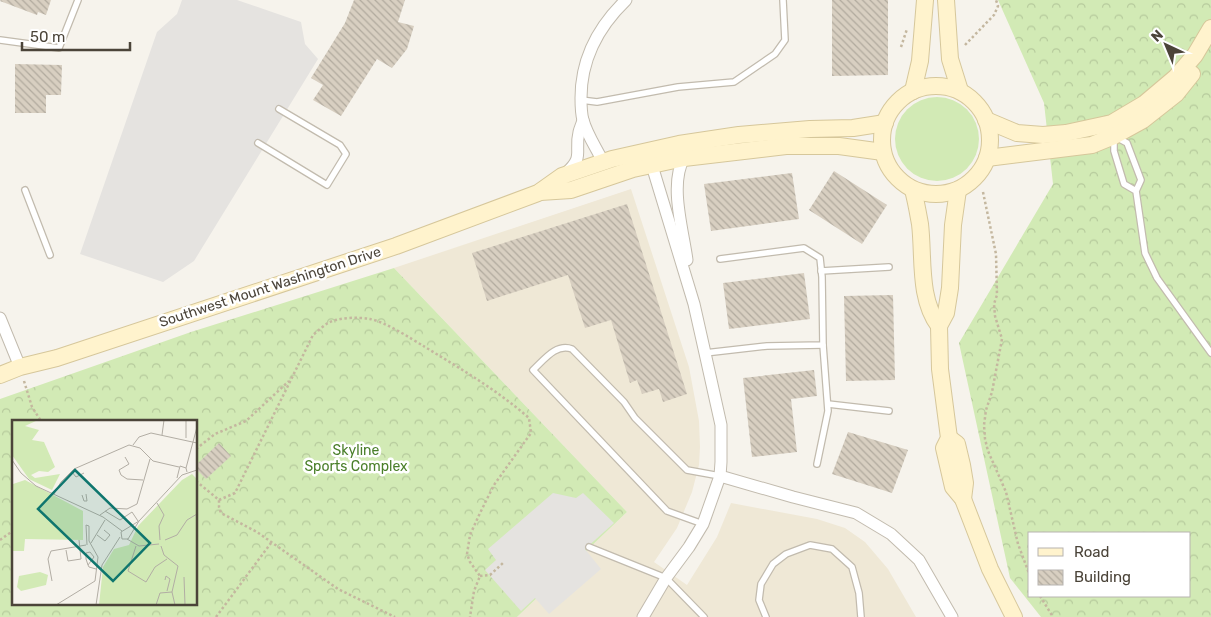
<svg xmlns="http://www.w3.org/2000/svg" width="1211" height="617" font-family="Rubik,sans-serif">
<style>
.education{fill:#efe8d6}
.grass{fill:#d2eab5}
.forest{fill:url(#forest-crowns);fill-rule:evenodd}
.parking{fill:#e5e3e0}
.building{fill:url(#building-back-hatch)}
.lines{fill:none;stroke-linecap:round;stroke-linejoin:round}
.lane-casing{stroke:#c2bbae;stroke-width:8}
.street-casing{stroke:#c2bbae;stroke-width:13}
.secondary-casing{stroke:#d6c79b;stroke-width:18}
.path{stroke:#c4b79f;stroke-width:2.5;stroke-dasharray:2.5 2.5;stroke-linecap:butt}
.lane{stroke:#fff;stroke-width:5.5}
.street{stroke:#fff;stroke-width:11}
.secondary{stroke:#fff3cd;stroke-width:16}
.labels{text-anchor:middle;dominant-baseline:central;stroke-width:5;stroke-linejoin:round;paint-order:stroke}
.street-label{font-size:14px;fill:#4b4439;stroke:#fff}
.park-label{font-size:14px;fill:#4a7f2a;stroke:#fff}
.inset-road{fill:none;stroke:#b2ada4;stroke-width:1}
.view{fill:#0f766e;fill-opacity:0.15;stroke:#0f766e;stroke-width:2.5}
.inset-edge{fill:none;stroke:#4b4439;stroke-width:2.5}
</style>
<defs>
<pattern id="forest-crowns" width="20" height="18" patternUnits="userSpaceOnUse" patternTransform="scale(1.25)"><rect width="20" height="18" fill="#d2eab5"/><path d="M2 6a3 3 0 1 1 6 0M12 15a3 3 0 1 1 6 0" fill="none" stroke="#b6ca9c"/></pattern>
<pattern id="building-back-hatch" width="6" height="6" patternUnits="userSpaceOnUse" patternTransform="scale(1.25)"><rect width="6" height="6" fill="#d8cfc1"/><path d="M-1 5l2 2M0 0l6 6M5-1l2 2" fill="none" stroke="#b1aa9e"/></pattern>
</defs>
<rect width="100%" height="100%" fill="#f6f3ec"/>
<polygon class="education" points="631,189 689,367 699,421 700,447 699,465 692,492 677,528 654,562 687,585 717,537 731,503 817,519 845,528 865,542 888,569 916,617 517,617 627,512 394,268"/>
<circle class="grass" cx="937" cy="139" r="42"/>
<g class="forest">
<path d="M998,0h213v617h-170l-31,-39 -51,-235 94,-159 -9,-81zM1030,533h160v63h-160z"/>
<path d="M394,268l233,244 -110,105h-517v-218l191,-67zM14,421h182v182h-182z"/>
</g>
<g class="parking">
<polygon points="182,0 237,0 301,22 305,44 318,59 194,261 163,282 80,254 157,32 177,14"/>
<polygon points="553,493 576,498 583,493 614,523 585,549 601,569 549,614 535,598 521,611 485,570 496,560 488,549"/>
</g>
<g class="building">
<polygon points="1,0 51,0 46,15 38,12 37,15 0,1"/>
<polygon points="354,0 405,0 398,22 414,26 407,49 392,68 377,59 341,116 313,100 323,85 311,78 345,23"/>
<polygon points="832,0 888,0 888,75 832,76"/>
<polygon points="15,64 62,65 61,95 46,95 46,113 15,113"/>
<polygon points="834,171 887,205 862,244 809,210"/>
<polygon points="792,173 799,219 711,231 704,184"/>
<polygon points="627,204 687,394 663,402 659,389 642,394 637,380 630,383 611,320 585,328 568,275 487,301 472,253"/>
<polygon points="804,273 810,319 729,329 723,283"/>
<polygon points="893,295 895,380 846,381 844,296"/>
<polygon points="814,370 817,396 791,399 797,452 752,457 743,378"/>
<polygon points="848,432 908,450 892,493 832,474"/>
<polygon points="219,443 231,456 206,479 196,469 196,465"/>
</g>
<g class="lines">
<defs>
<g id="lane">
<polyline points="0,40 59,48 78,0"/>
<polyline points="581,100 597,102 678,87 734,82 775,54 785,40 783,0"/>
<polyline points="258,143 327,185 346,154 340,145 279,109"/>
<polyline points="25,190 50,255"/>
<polyline points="1136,191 1124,184 1114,151 1114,136 1127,143 1141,180 1136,191 1145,253 1157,278 1211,353"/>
<polyline points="821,271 889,267"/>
<polyline points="705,353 767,346 823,345 822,277 820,258 804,248 720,259"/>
<polyline points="828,404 889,411"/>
<polyline points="817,464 828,411 823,345"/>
<path d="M703,524l-36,-13 -134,-141c11,-10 23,-27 39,-21l52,53 11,16 52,52 33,6"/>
<polyline points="589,547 666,578 704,617"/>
<polyline points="766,617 759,600 761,584 773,564 786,554 810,545 832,549 852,567 859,593 861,617"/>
</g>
<g id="street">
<path d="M684,158c-15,26 -1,72 3,102"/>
<path d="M603,162c-6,-13 -16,-27 -20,-42 -2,-7 -2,-15 -2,-22 0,-39 18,-72 45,-98"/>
<path d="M566,173c19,-17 8,-21 13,-41 1,-4 3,-8 4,-12"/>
<polyline points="0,318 20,367"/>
<polyline points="720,476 793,497 856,513 891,534 919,560 952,617"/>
<polyline points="643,617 666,578 689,547 703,524 720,476 721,462 721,425 705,353 694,304 650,159"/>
</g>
<g id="secondary">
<polyline points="946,0 950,59 960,91"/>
<circle cx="936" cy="140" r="54"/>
<polyline points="913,91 920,61 925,0"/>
<polyline points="986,120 1017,133 1043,135 1066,133 1112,123 1144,104 1176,77 1195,55 1211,28"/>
<polyline points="987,158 1092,145 1114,136 1143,120 1176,94 1192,74"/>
<path d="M913,190c3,11 5,23 7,34 4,33 -2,74 19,102"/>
<polyline points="958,190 953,225 950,288 946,313 939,326 940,369 949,438 944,448 953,487 963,499 990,569 1014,617"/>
<polyline points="540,192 571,190 633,169 684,158 786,146 839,146 883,152"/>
<polyline points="0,375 20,367 57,358 396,246 538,193 562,176 612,159 679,144 739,135 810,129 853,128 885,123"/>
<polyline points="949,438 957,444 962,465 965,483 963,499"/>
</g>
</defs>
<use href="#lane" class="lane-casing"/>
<use href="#street" class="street-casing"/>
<use href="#secondary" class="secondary-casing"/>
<g class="path">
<polyline points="965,45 994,15 998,6 996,0"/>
<polyline points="901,47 907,29"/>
<polyline points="983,192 996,254 997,295 994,304 995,316 1002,339 992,392 986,410 984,425 985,439 988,451 1006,492 1018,544 1030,576"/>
<polyline points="24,381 32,407 41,421"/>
<polyline points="196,449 215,434 246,421 289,381"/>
<polyline points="196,481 219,500 219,507 221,513 257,532 338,589 395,617"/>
<path d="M219,500l16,-7 78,-158c5,-4 10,-9 15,-12 11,-6 30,-6 42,-4 16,3 40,19 55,28 36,22 72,43 104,71l2,15 -37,52 -14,28 -10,22 -3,19 3,8 10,14 -6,15 -4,26"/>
<polyline points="0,540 14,530"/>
<polyline points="480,576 490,575 503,563"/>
<polyline points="1040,596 1053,617"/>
<polyline points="216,617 271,543"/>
</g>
<use href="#lane" class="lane"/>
<use href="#street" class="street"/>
<use href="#secondary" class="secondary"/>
</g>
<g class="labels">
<g class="street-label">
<text transform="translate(270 287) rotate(-18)">Southwest Mount Washington Drive</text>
</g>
<g class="park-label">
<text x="356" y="450">Skyline<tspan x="356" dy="16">Sports Complex</tspan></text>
</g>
</g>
<g transform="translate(12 420)">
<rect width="185" height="185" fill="#f6f3ec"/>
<path d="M28,152l8,3 -2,10 -25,6 -4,-4 2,-11z" fill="#d2eab5"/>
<path d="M0,0h26l-13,6 14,4 -7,10 12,2 11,25 -7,5 -9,-1 -8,4 4,3 25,-4 -8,16 -23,-11 -17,-24zM180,54l5,5v126h-98l4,-38 11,-18 15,-4 9,-19 44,-46zM13,60l58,31v29l-58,-1 -1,12h-11v-67z" fill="#d2eab5"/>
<path class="inset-road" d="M174,0v18M150,15l2,-15M121,25l6,-8 12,-4 46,10M113,37l4,7 -10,6 2,5 6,4 16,1M0,40l9,13 15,13 67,31 19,14M174,48l11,-41M60,52l4,5 8,-4M165,58l3,-12 6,2 1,4M42,74l7,-12 13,-13 55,-24 11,3 13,13 26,6M70,75l2,6h3l-1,-7M145,83l7,12 -5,11 1,14M93,91l15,9 12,-8 6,9M88,95l10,-7 17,1 10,-5 13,-45M127,101l-18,11 1,7h6l11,-18 43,-46 15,-5M85,115l8,6 5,-6 -6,-5M115,119l12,7 20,-2M153,120l12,-5 10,-15 10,-6M79,123l14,-23M124,126l-8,25 18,11 9,-15 12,-8M149,126l3,9 14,11 -6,26 3,13M54,130l2,11 13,-2 -2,-19M76,145l6,-8 -4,-5 -4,1v6l2,6 1,2 7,2M172,157l1,28M153,160l1,-4 4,3 -3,12M40,161l-4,-22 3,-8 35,-6M44,185l39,-24 3,-24 -9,-16v-15l-3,-1 1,20M84,185l6,-40 18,-28M144,185l4,-12 12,-1"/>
<path class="view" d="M63,50l75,73 -37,38 -75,-72z"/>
<rect width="185" height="185" class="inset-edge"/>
</g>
<rect x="1028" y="532" width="162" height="65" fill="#ffffff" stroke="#b7b4b0"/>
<rect x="1038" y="548" width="25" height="8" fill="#fff3cd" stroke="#b7b4b0"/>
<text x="1074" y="557" font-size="15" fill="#4b4439">Road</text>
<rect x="1038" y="570" width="25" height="15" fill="url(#building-back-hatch)" stroke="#b7b4b0"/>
<text x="1074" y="582" font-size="15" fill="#4b4439">Building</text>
<g transform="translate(1166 45) rotate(316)" stroke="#ffffff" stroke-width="4" paint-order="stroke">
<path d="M0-4L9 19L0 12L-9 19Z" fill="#4b4439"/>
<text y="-8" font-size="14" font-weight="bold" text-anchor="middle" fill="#4b4439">N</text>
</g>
<path d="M22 42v8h108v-8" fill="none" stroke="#4b4439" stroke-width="2.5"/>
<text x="30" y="42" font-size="15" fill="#4b4439" stroke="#ffffff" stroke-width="4" paint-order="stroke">50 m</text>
</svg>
